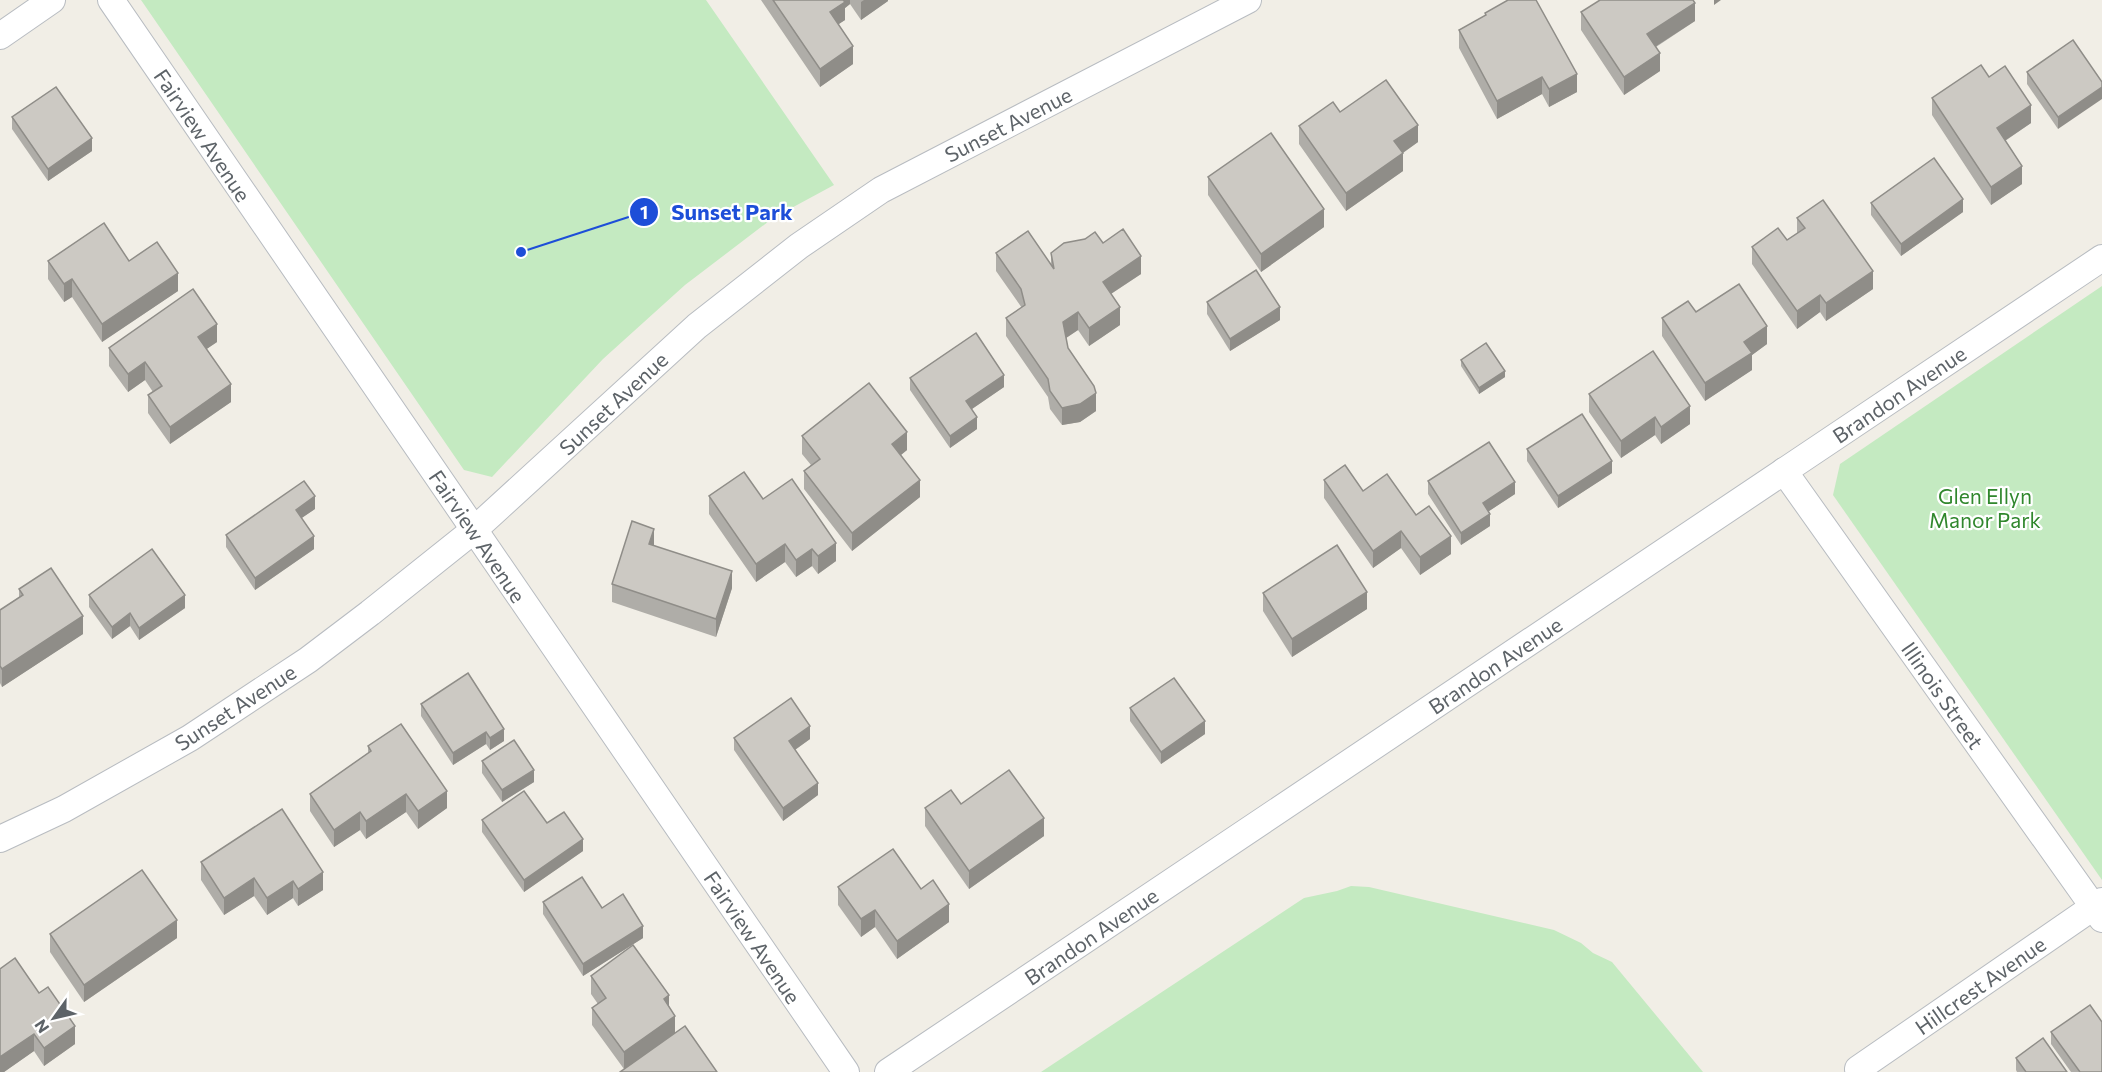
<svg xmlns="http://www.w3.org/2000/svg" width="2102" height="1072" font-family="Commissioner,sans-serif">
<style>
.green{fill:#c4eac1}
.lines{fill:none;stroke-linecap:round;stroke-linejoin:round}
.street-casing{stroke:#b8bcc1;stroke-width:28}
.street{stroke:#fff;stroke-width:26}
.wall{fill:#afada8}
.shaded-wall{fill:#8f8d88}
.building{fill:#ccc9c3;stroke:#8f8d88;stroke-width:1.5}
.labels{text-anchor:middle;dominant-baseline:central;stroke-width:4.5;stroke-linejoin:round;paint-order:stroke}
.street-label{font-size:21px;fill:#5d6368;stroke:#fff}
.park-label{font-size:21px;fill:#30872d;stroke:#fff}
.leader{fill:none;stroke:#1d4ed8;stroke-width:2}
.callout-dot{fill:#1d4ed8;stroke:#fff;stroke-width:2}
.mark-label{font-size:18px;text-anchor:middle;font-weight:bold;fill:#fff}
.callout-label{font-size:22px;text-anchor:middle;font-weight:bold;fill:#1d4ed8;stroke:#fff;stroke-width:4.5;stroke-linejoin:round;paint-order:stroke}
</style>
<rect width="100%" height="100%" fill="#f1eee6"/>
<g class="green">
<polygon points="141,0 706,0 834,185 773,218 685,285 603,359 492,477 464,470"/>
<polygon points="2102,286 2102,880 1833,495 1840,464"/>
<polygon points="1351,886 1369,887 1554,930 1581,943 1593,953 1612,962 1703,1072 1041,1072 1304,898 1337,891"/>
</g>
<g class="lines">
<defs>
<g id="street">
<polyline points="111,0 846,1072"/>
<polyline points="0,36 52,0"/>
<polyline points="1784,471 2102,919"/>
<polyline points="0,839 64,809 190,738 308,660 370,613 474,530 697,326 799,246 881,190 1248,0"/>
<polyline points="1858,1069 2102,901"/>
<polyline points="888,1072 2102,258"/>
</g>
</defs>
<use href="#street" class="street-casing"/>
<use href="#street" class="street"/>
</g>
<g class="wall">
<polygon points="761,0 888,0 888,1 861,20 850,4 845,8 845,20 838,24 853,64 820,87"/>
<polygon points="1581,12 1695,21 1656,47 1660,71 1624,95 1581,30"/>
<polygon points="1485,13 1577,92 1549,107 1542,94 1497,119 1459,48 1459,30 1485,16"/>
<polygon points="2073,40 2058,129 2027,84 2027,72"/>
<polygon points="1989,77 2031,123 2005,141 2022,184 1991,205 1932,115 1932,98"/>
<polygon points="1340,112 1418,142 1403,153 1403,171 1346,211 1299,144 1299,126"/>
<polygon points="12,117 92,151 48,181 12,129"/>
<polygon points="1208,177 1324,227 1261,272 1208,195"/>
<polygon points="1871,203 1963,212 1901,256 1871,215"/>
<polygon points="1797,218 1873,289 1826,321 1820,312 1797,329 1752,264 1752,247 1787,240 1797,233"/>
<polygon points="1103,243 1141,274 1111,294 1120,325 1089,346 1078,330 1066,338 1068,348 1096,411 1080,422 1062,425 1050,409 1048,397 1006,336 1006,318 1022,308 996,271 996,253 1051,264 1051,253"/>
<polygon points="48,261 129,261 178,291 102,342 72,297 64,302 48,279"/>
<polygon points="1207,302 1280,320 1230,351 1207,314"/>
<polygon points="1696,312 1767,344 1752,355 1752,370 1705,401 1662,336 1662,318"/>
<polygon points="217,342 206,349 231,402 170,444 148,413 148,395 153,392 145,380 128,392 109,366 109,348"/>
<polygon points="1461,360 1505,377 1479,394 1461,366"/>
<polygon points="910,378 1004,387 972,409 977,429 950,448 910,390"/>
<polygon points="1589,394 1690,424 1661,444 1655,435 1621,458 1589,412"/>
<polygon points="802,436 907,450 901,455 920,497 852,551 804,489 804,471 811,465 802,454"/>
<polygon points="1527,449 1612,473 1558,508 1527,461"/>
<polygon points="1324,480 1363,491 1416,515 1451,554 1420,575 1401,548 1373,568 1324,498"/>
<polygon points="1428,481 1515,494 1489,511 1490,526 1461,545 1428,494"/>
<polygon points="709,496 763,499 836,561 818,574 812,566 796,577 785,562 756,582 709,514"/>
<polygon points="315,509 301,518 314,549 255,590 226,547 226,535"/>
<polygon points="654,545 732,588 716,637 612,602 612,584"/>
<polygon points="19,589 83,634 2,687 0,683 0,610 19,597"/>
<polygon points="1263,593 1367,609 1292,657 1263,611"/>
<polygon points="89,595 185,608 139,640 130,626 112,639 89,607"/>
<polygon points="421,704 504,729 504,741 490,750 486,744 453,765 421,716"/>
<polygon points="1130,708 1205,734 1161,764 1130,721"/>
<polygon points="734,738 810,739 795,750 818,795 783,821 734,750"/>
<polygon points="368,746 447,808 418,829 406,812 366,839 360,830 334,847 310,811 310,794 368,753"/>
<polygon points="482,761 534,782 502,802 482,773"/>
<polygon points="961,804 1044,836 969,889 925,826 925,808"/>
<polygon points="282,809 323,890 298,906 293,898 267,915 254,896 224,915 201,880 201,862"/>
<polygon points="482,820 547,823 583,851 524,892 482,832"/>
<polygon points="838,887 921,889 949,922 897,959 875,927 861,937 838,905"/>
<polygon points="543,902 602,908 643,938 583,976 543,914"/>
<polygon points="50,934 177,938 84,1002 50,952"/>
<polygon points="0,969 75,1044 44,1066 34,1051 4,1072 0,1072"/>
<polygon points="591,976 669,1006 675,1033 624,1069 592,1025 592,1008 598,1004 591,994"/>
<polygon points="2051,1032 2102,1072 2071,1072 2051,1044"/>
<polygon points="2016,1058 2067,1072 2017,1072 2016,1070"/>
</g>
<g class="shaded-wall">
<polygon points="839,0 850,0 850,4 845,8 845,20 830,30 830,12"/>
<polygon points="864,0 888,0 888,1 861,20 861,2"/>
<polygon points="1714,0 1721,0 1714,5"/>
<polygon points="1695,3 1695,21 1647,52 1647,34"/>
<polygon points="853,46 853,64 820,87 820,69"/>
<polygon points="1660,53 1660,71 1624,95 1624,77"/>
<polygon points="1577,74 1577,92 1549,107 1549,89"/>
<polygon points="1542,77 1542,94 1497,119 1497,101"/>
<polygon points="2102,87 2102,99 2058,129 2058,117"/>
<polygon points="2031,105 2031,123 1997,146 1997,128"/>
<polygon points="1418,125 1418,142 1394,159 1394,141"/>
<polygon points="92,138 92,151 48,181 48,169"/>
<polygon points="1403,153 1403,171 1346,211 1346,193"/>
<polygon points="2022,166 2022,184 1991,205 1991,187"/>
<polygon points="1963,199 1963,212 1901,256 1901,244"/>
<polygon points="1324,209 1324,227 1261,272 1261,254"/>
<polygon points="1141,256 1141,274 1103,299 1103,282"/>
<polygon points="1873,271 1873,289 1826,321 1826,303"/>
<polygon points="178,273 178,291 102,342 102,324"/>
<polygon points="72,279 72,297 64,302 64,284"/>
<polygon points="1820,295 1820,312 1797,329 1797,311"/>
<polygon points="1120,307 1120,325 1089,346 1089,328"/>
<polygon points="1280,307 1280,320 1230,351 1230,339"/>
<polygon points="1078,312 1078,330 1063,340 1063,322"/>
<polygon points="217,324 217,342 198,355 198,337"/>
<polygon points="1767,326 1767,344 1752,355 1752,370 1705,401 1705,383 1744,342"/>
<polygon points="145,362 145,380 128,392 128,374"/>
<polygon points="1505,371 1505,377 1479,394 1479,388"/>
<polygon points="1004,375 1004,387 966,413 966,401"/>
<polygon points="231,384 231,402 170,444 170,427"/>
<polygon points="1096,393 1096,411 1080,422 1062,425 1062,408"/>
<polygon points="1690,406 1690,424 1661,444 1661,427"/>
<polygon points="977,417 977,429 950,448 950,436"/>
<polygon points="1655,417 1655,435 1621,458 1621,441"/>
<polygon points="907,432 907,450 892,462 892,444"/>
<polygon points="1612,461 1612,473 1558,508 1558,496"/>
<polygon points="920,480 920,497 852,551 852,533"/>
<polygon points="1515,482 1515,494 1483,515 1483,503"/>
<polygon points="315,496 315,509 296,522 296,510"/>
<polygon points="1490,514 1490,526 1461,545 1461,533"/>
<polygon points="654,529 654,546 649,544"/>
<polygon points="1401,531 1401,548 1373,568 1373,551"/>
<polygon points="314,536 314,549 255,590 255,578"/>
<polygon points="1451,536 1451,554 1420,575 1420,557"/>
<polygon points="836,543 836,561 818,574 818,556"/>
<polygon points="785,544 785,562 756,582 756,564"/>
<polygon points="812,549 812,566 796,577 796,560"/>
<polygon points="732,571 732,588 716,637 716,619"/>
<polygon points="1367,592 1367,609 1292,657 1292,639"/>
<polygon points="185,595 185,608 139,640 139,628"/>
<polygon points="130,613 130,626 112,639 112,627"/>
<polygon points="83,616 83,634 2,687 2,669"/>
<polygon points="1205,721 1205,734 1161,764 1161,752"/>
<polygon points="810,726 810,739 789,754 789,741"/>
<polygon points="504,729 504,741 490,750 490,738"/>
<polygon points="486,732 486,744 453,765 453,753"/>
<polygon points="534,770 534,782 502,802 502,790"/>
<polygon points="818,783 818,795 783,821 783,808"/>
<polygon points="447,791 447,808 418,829 418,811"/>
<polygon points="406,794 406,812 366,839 366,821"/>
<polygon points="360,812 360,830 334,847 334,830"/>
<polygon points="1044,818 1044,836 969,889 969,871"/>
<polygon points="583,839 583,851 524,892 524,880"/>
<polygon points="323,872 323,890 298,906 298,889"/>
<polygon points="254,878 254,896 224,915 224,898"/>
<polygon points="293,881 293,898 267,915 267,898"/>
<polygon points="949,904 949,922 897,959 897,941"/>
<polygon points="875,910 875,927 861,937 861,919"/>
<polygon points="177,920 177,938 84,1002 84,985"/>
<polygon points="643,926 643,938 583,976 583,964"/>
<polygon points="669,995 669,1013 664,999"/>
<polygon points="675,1016 675,1033 624,1070 624,1052"/>
<polygon points="75,1026 75,1044 44,1066 44,1048"/>
<polygon points="34,1034 34,1051 4,1072 0,1072 0,1057"/>
</g>
<g class="building">
<polygon points="773,0 843,0 845,2 830,12 853,46 820,69"/>
<polygon points="1508,0 1536,0 1577,74 1549,89 1542,77 1497,101 1459,30 1486,15 1485,13"/>
<polygon points="1600,0 1693,0 1695,3 1647,34 1660,53 1624,77 1581,12"/>
<polygon points="2073,40 2102,82 2102,87 2058,117 2027,72"/>
<polygon points="1981,65 1989,77 2005,66 2031,105 1997,128 2022,166 1991,187 1932,98"/>
<polygon points="1386,80 1418,125 1394,141 1403,153 1346,193 1299,126 1333,102 1340,112"/>
<polygon points="56,87 92,138 48,169 12,117"/>
<polygon points="1271,133 1324,209 1261,254 1208,177"/>
<polygon points="1934,158 1963,199 1901,244 1871,203"/>
<polygon points="1823,200 1873,271 1826,303 1820,295 1797,311 1752,247 1778,228 1787,240 1805,228 1797,218"/>
<polygon points="104,223 129,261 157,242 178,273 102,324 72,279 64,284 48,261"/>
<polygon points="1123,229 1141,256 1103,282 1120,307 1089,328 1078,312 1063,322 1068,348 1094,386 1096,393 1080,404 1062,408 1050,391 1048,379 1006,318 1025,305 1021,289 996,253 1028,231 1054,269 1051,253 1064,243 1085,239 1095,232 1103,243"/>
<polygon points="1256,270 1280,307 1230,339 1207,302"/>
<polygon points="1739,284 1767,326 1744,342 1752,353 1705,383 1662,318 1688,301 1696,312"/>
<polygon points="193,289 217,324 198,337 231,384 170,427 148,395 162,386 145,362 128,374 109,348"/>
<polygon points="976,333 1004,375 966,401 977,417 950,436 910,378"/>
<polygon points="1486,343 1505,371 1479,388 1461,360"/>
<polygon points="1653,351 1690,406 1661,427 1655,417 1621,441 1589,394"/>
<polygon points="869,383 907,432 892,444 920,480 852,533 804,471 820,459 802,436"/>
<polygon points="1582,414 1612,461 1558,496 1527,449"/>
<polygon points="1489,442 1515,482 1483,503 1490,514 1461,533 1428,481"/>
<polygon points="1345,465 1363,491 1387,474 1416,515 1429,506 1451,536 1420,557 1401,531 1373,551 1324,480"/>
<polygon points="744,472 763,499 792,479 836,543 818,556 812,549 796,560 785,544 756,564 709,496"/>
<polygon points="304,481 315,496 296,510 314,536 255,578 226,535"/>
<polygon points="632,521 654,529 649,544 732,571 716,619 612,584"/>
<polygon points="1337,545 1367,592 1292,639 1263,593"/>
<polygon points="152,549 185,595 139,628 130,613 112,627 89,595"/>
<polygon points="51,568 83,616 2,669 0,666 0,610 23,595 19,589"/>
<polygon points="468,673 504,729 490,738 486,732 453,753 421,704"/>
<polygon points="1174,678 1205,721 1161,752 1130,708"/>
<polygon points="791,698 810,726 789,741 818,783 783,808 734,738"/>
<polygon points="401,724 447,791 418,811 406,794 366,821 360,812 334,830 310,794 371,751 368,746"/>
<polygon points="514,740 534,770 502,790 482,761"/>
<polygon points="1009,770 1044,818 969,871 925,808 951,790 961,804"/>
<polygon points="524,791 547,823 564,812 583,839 524,880 482,820"/>
<polygon points="282,809 323,872 298,889 293,881 267,898 254,878 224,898 201,862"/>
<polygon points="893,849 921,889 933,880 949,904 897,941 875,910 861,919 838,887"/>
<polygon points="142,870 177,920 84,985 50,934"/>
<polygon points="582,877 602,908 623,894 643,926 583,964 543,902"/>
<polygon points="633,945 669,995 664,999 675,1016 624,1052 592,1008 606,998 591,976"/>
<polygon points="15,958 39,993 48,987 75,1026 44,1048 34,1034 0,1057 0,969"/>
<polygon points="2090,1005 2102,1022 2102,1072 2080,1072 2051,1032"/>
<polygon points="685,1026 717,1072 620,1072"/>
<polygon points="2043,1038 2067,1072 2026,1072 2016,1058"/>
</g>
<g class="labels">
<g class="street-label">
<text transform="translate(1008 124) rotate(-27)">Sunset Avenue</text>
<text transform="translate(203 135) rotate(56)">Fairview Avenue</text>
<text transform="translate(1899 394) rotate(-34)">Brandon Avenue</text>
<text transform="translate(613 403) rotate(-43)">Sunset Avenue</text>
<text transform="translate(478 536) rotate(56)">Fairview Avenue</text>
<text transform="translate(1495 665) rotate(-34)">Brandon Avenue</text>
<text transform="translate(1943 695) rotate(55)">Illinois Street</text>
<text transform="translate(235 707) rotate(-33)">Sunset Avenue</text>
<text transform="translate(1091 936) rotate(-34)">Brandon Avenue</text>
<text transform="translate(753 937) rotate(56)">Fairview Avenue</text>
<text transform="translate(1980 985) rotate(-35)">Hillcrest Avenue</text>
</g>
<g class="park-label">
<text x="1985" y="495">Glen Ellyn<tspan x="1985" dy="24">Manor Park</tspan></text>
</g>
</g>
<path class="leader" d="M521 252L644 212"/>
<g class="callout-dot">
<circle cx="521" cy="252" r="6"/>
<circle cx="644" cy="212" r="15"/>
</g>
<g class="mark-label">
<text x="644" y="219">1</text>
</g>
<g class="callout-label">
<text x="732" y="220">Sunset Park</text>
</g>
<g transform="translate(54 1018) rotate(236)" stroke="#ffffff" stroke-width="4.5" paint-order="stroke">
<path d="M0-4.5L10 22L0 15L-10 22Z" fill="#5d6368"/>
<text y="-9" font-size="16" font-weight="bold" text-anchor="middle" fill="#5d6368">N</text>
</g>
</svg>
